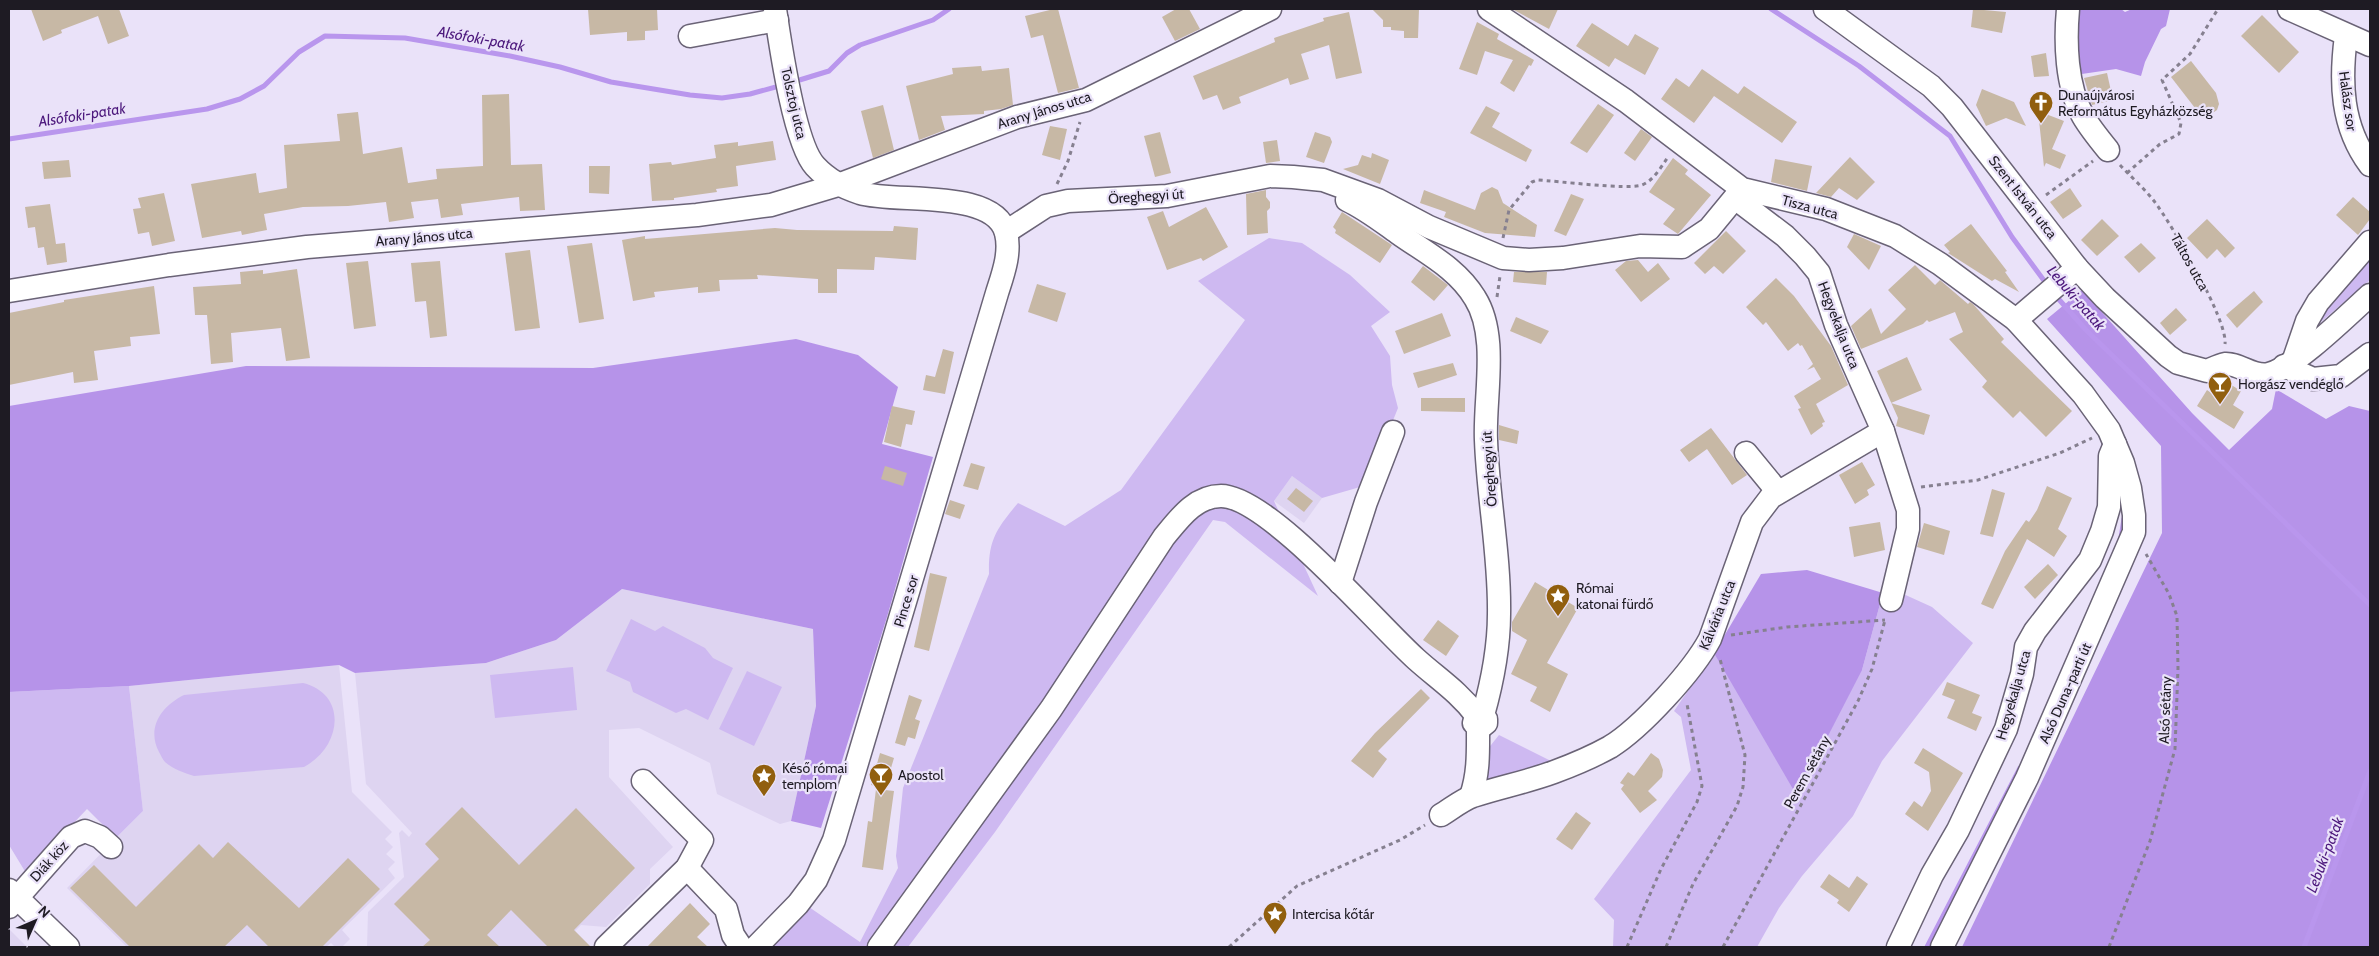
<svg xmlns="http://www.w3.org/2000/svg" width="2379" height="956" font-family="Cabin,sans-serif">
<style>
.built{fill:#ded4f1}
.green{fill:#ceb9f1}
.forest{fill:#b693e9}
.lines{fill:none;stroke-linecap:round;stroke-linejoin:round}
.stream{stroke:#b996ed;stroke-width:5}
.building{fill:#c7b8a5}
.minor-casing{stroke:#6a6376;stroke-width:25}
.path{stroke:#868090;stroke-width:3;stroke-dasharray:4 4;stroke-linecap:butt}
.minor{stroke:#fff;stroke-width:22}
.labels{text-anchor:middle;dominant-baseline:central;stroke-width:4.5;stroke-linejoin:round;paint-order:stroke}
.poi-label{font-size:14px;fill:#1e1b23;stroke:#eae2f9;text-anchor:start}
.street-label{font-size:14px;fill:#1e1b23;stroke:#eae2f9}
.water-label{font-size:15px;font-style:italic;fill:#4d197d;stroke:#eae2f9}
</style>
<rect width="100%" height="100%" fill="#eae2f9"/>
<g class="built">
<polygon points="1292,476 1322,498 1304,523 1274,501"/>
<polygon points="622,589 813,629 816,706 791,821 780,824 717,794 710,763 639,728 609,730 609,777 673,847 650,869 650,884 606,927 581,925 575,931 590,947 367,947 368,912 404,877 399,833 402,830 409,837 412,833 366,784 355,673 486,663 556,640"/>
<polygon points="339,665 352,792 392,832 385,839 393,847 386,854 395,862 388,869 395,878 342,930 350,939 342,947 335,947 331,943 326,947 127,947 67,888 143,811 129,686"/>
<polygon points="9,929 27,947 9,947"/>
</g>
<g class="green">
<path d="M1269,238l33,5 48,32 40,37 -19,14 19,30 2,29 6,23 -31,77 -45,13 -30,-22 -18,25 44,95 -93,-74 -12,-2 -218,312 -87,115h-144l42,-42 54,37 38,-74 -2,-12 7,-68 86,-214c-1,-34 8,-46 29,-71l47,23 56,-36 124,-170 -47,-39z"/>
<polygon points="2370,253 2370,280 2309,332 2316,313"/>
<polygon points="1899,592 1932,607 1973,643 1882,761 1853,816 1802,876 1779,908 1757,947 1613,947 1614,920 1594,899 1691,770 1681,717 1674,711 1714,653 1862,670 1883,593"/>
<polygon points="631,619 655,631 663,626 705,648 713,658 733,668 708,720 686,709 676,713 633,692 630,682 606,671"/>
<polygon points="573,667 577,710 495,718 490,675"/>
<polygon points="747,671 782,687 754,746 719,729"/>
<path d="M303,683c45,11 39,64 1,84l-110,9c-10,-3 -21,-7 -29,-14 -3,-3 -4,-7 -6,-10 -13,-25 3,-46 25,-57z"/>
<polygon points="129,686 143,811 116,838 87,809 26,873 9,845 9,692"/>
<polygon points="1499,735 1561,766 1490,782 1487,778 1487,750"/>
</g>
<g class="forest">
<polygon points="2078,9 2121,9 2125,12 2132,9 2170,9 2166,26 2161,29 2145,62 2141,76 2116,69 2075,75"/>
<polygon points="2082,290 2192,413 2229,450 2272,409 2276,389 2326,419 2349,406 2370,411 2370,947 1962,947 2162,533 2161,446 2047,319"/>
<polygon points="796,339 858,355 898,387 882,444 933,457 887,617 821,828 791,821 816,706 813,629 622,589 556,640 486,663 355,673 339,665 129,686 9,692 9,406 246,366 593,368"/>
<polygon points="1807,570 1883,593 1862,670 1797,796 1714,653 1761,574"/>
</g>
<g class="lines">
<g class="stream">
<polyline points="1771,9 1859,66 1950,136 2012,237 2048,286"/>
<polyline points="793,82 829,71 847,53 860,45 933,20 949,9"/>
<polyline points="9,139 207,109 240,99 264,86 299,52 325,36 405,38 510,56 560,67 611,82 690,95 722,98 750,94 783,85"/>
<polyline points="2055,295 2086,330 2370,605"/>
<polyline points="2121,538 2124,519"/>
<polyline points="1927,947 2020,768"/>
<polyline points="2304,947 2370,771"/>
</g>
</g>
<g class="building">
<polygon points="31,9 119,9 129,36 108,44 98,16 61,30 62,33 43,41"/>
<polygon points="588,9 657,9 658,30 645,31 645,40 627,41 627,32 590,35"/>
<polygon points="1054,9 1058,9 1079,88 1058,93 1043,35 1031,38 1025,16"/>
<polygon points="1176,9 1189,9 1200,29 1175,41 1162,17"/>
<polygon points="1372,9 1419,9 1418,38 1404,38 1404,31 1391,30 1391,27 1383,27 1383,20"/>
<polygon points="1512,9 1558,9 1549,29"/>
<polygon points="1973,9 2006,12 2002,33 1971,27"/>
<polygon points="1349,12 1362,73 1336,79 1329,45 1301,54 1309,79 1290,85 1288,78 1239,97 1241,103 1223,110 1217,95 1203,100 1193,76 1275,42 1274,38 1324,21 1323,18"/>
<polygon points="2262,15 2299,52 2279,73 2241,36"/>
<polygon points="1477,22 1499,34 1497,39 1534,60 1531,66 1529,65 1514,92 1500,83 1513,60 1485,51 1477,75 1459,69"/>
<polygon points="1592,23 1628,46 1635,34 1659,48 1645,75 1615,58 1609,67 1576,46"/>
<polygon points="2046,53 2049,76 2034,77 2031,56"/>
<polygon points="2191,61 2216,93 2219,104 2217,110 2211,114 2204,114 2195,108 2171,77"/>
<polygon points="981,66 982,71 1009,68 1013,105 1001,109 984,111 984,114 941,116 945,130 919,140 906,86 953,74 952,68"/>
<polygon points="1702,69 1738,94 1744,86 1797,122 1782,143 1714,96 1694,123 1661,99 1676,78 1689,87"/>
<polygon points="2107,73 2113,100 2092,105 2084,78"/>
<polygon points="1982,89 2014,102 2026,126 2006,118 1986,126 1976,105"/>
<polygon points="509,94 511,165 542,164 545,210 520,211 519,197 461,204 463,215 441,218 438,199 411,202 414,218 389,222 386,202 348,206 303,207 264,214 267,230 242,235 241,231 202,238 191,184 256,173 259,193 287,188 284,145 340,141 337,114 358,112 363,154 402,147 408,183 437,179 436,169 483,166 482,95"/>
<polygon points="1598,104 1614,115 1587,153 1570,143"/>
<polygon points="883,105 894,150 873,158 861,111"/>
<polygon points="1486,106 1500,113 1492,127 1532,150 1526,162 1470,133"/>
<polygon points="2038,111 2064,121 2052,149 2066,155 2060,169 2046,163 2044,167"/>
<polygon points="1050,126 1067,129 1060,160 1042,155"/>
<polygon points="1641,129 1652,137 1635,161 1624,153"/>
<polygon points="1160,132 1171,173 1155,177 1144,136"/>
<polygon points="1315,132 1330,137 1332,142 1324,163 1306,157"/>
<polygon points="1277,140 1280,161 1266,163 1263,142"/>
<polygon points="773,141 776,160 736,166 738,186 716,189 717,192 674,198 674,200 652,201 649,164 671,162 672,165 716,158 714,145 738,142 738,146"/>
<polygon points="1372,153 1389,160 1380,184 1343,169 1358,165 1362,155 1371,158"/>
<polygon points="1850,157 1875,182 1857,200 1839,188 1831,197 1816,193"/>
<polygon points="1673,158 1688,170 1685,174 1711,195 1678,234 1663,224 1675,209 1649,192"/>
<polygon points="1775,159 1812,166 1807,191 1771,182"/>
<polygon points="69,160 71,177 44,179 42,162"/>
<polygon points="589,166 610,166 609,194 589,193"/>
<polygon points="1492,187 1498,190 1503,203 1537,225 1535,237 1485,233 1444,217 1446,212 1420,203 1424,190 1475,210 1481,193"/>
<polygon points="2070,188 2082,206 2063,219 2050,202"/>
<polygon points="1266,190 1266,197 1270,202 1270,208 1267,211 1268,233 1247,235 1246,194"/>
<polygon points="164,193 175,241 152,246 149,232 138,234 133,209 141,208 138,198"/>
<polygon points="1571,194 1584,199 1566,236 1554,231"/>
<polygon points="2353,197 2370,212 2370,219 2358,235 2336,215"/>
<polygon points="50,204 56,244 65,243 67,262 47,265 44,247 38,248 35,227 28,228 25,207"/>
<polygon points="1206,207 1228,247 1203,261 1201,258 1167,270 1147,217 1163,211 1169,227"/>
<polygon points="1342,212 1392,245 1380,263 1335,233 1336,230 1333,227"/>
<polygon points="2102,219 2119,236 2097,256 2081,240"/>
<polygon points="2207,219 2235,248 2225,258 2217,249 2207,259 2187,238"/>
<polygon points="1971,224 2007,271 2005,272 2019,292 1995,279 1992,281 1948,253 1950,252 1944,245"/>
<polygon points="894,226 918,228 916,260 875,257 874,270 837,269 837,293 818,293 818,279 757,275 758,279 719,280 720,291 698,293 698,287 654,292 655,297 633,301 622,240 645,236 645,239 775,228 797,230 893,231"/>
<polygon points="1726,231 1746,251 1723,274 1714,266 1705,274 1694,263"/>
<polygon points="1854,234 1881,246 1869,270 1847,247"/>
<polygon points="592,243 604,319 579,323 567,246"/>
<polygon points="2141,243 2156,258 2139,273 2124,257"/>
<polygon points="530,250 540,328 515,331 505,253"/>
<polygon points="1638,260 1648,272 1658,263 1670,279 1641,302 1615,270 1626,261"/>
<polygon points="368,261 376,326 354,329 346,263"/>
<polygon points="440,261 447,336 430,338 426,301 415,302 411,263"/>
<polygon points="1915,265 1935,285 1940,280 1968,304 1970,302 1973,304 2004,339 2001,342 2072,411 2046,437 2020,411 2013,418 1982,387 1987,381 1949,339 1963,332 1955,312 1929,322 1927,320 1923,324 1861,349 1851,326 1871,308 1881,334 1906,309 1888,290"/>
<polygon points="1423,266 1448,285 1434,301 1411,282"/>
<polygon points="297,269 310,358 286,361 281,328 231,333 233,362 211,364 207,315 195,315 193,287 241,284 240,272 263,270 263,274"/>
<polygon points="1514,272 1547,272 1546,285 1513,282"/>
<polygon points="1776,278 1794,296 1831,346 1848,385 1816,404 1825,422 1822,423 1823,426 1811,435 1798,409 1801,408 1794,396 1821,379 1814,367 1807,370 1813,364 1802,345 1800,346 1798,343 1788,351 1766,322 1763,325 1746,307"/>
<polygon points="1037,284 1066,293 1057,322 1028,312"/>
<polygon points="154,286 160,334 130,337 131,346 94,351 98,380 74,383 73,372 9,385 9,313 64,302 64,300"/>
<polygon points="2254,291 2263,302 2237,328 2226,315"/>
<polygon points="2176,308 2187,320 2170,335 2160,323"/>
<polygon points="1442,313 1451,336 1404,354 1395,331"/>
<polygon points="1516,317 1549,331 1541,344 1510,331"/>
<polygon points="943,349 954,352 945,394 923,390 926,375 935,377"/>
<polygon points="1907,357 1922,390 1891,403 1930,415 1924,435 1896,426 1898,418 1877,371"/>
<polygon points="1453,363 1457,375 1418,388 1413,373"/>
<polygon points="2225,381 2241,391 2233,405 2244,412 2234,429 2197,406 2207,390 2216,396"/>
<polygon points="1421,398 1465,398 1465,412 1421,411"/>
<polygon points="892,406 915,411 912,425 906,424 901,447 884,442"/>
<polygon points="1499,425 1519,431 1517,444 1499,440"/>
<polygon points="1711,428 1747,475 1732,485 1707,449 1689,462 1680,450"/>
<polygon points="1862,462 1875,485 1867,490 1869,495 1855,504 1839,475"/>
<polygon points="971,463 985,467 978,490 963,486"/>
<polygon points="885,466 907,473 903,486 881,479"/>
<polygon points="2047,486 2072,498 2058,529 2067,536 2054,557 2027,539 1993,609 1981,604 2005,551 2026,520 2029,522 2037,510"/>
<polygon points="1296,488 1313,501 1304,512 1287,499"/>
<polygon points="1992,489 2005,493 1993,537 1980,534"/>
<polygon points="950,500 965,505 960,519 945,514"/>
<polygon points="1880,522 1885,550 1854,557 1849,527"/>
<polygon points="1924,523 1950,531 1944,555 1917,547"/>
<polygon points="2048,564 2058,575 2035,599 2024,587"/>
<polygon points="930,573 947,577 929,651 914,647"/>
<polygon points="1535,582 1578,608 1547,663 1568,674 1550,712 1530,701 1537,687 1511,674 1527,640 1512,631 1512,622"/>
<polygon points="1438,620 1459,636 1446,656 1423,640"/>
<polygon points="1947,682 1980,695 1972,713 1982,717 1976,731 1947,718 1955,700 1942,695"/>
<polygon points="1421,689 1430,698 1378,751 1387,759 1373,778 1351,761 1375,733"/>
<polygon points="909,695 922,700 915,719 920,721 915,739 908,737 905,746 895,743"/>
<polygon points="1923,748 1963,773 1928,831 1905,814 1914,801 1922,807 1931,791 1929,772 1914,763"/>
<polygon points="880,753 894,758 885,788 871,785"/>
<polygon points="1651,753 1659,759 1663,770 1662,777 1648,791 1657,800 1640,813 1621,789 1624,785 1620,783 1628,772 1634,776"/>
<polygon points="876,789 894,791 883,870 862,867 868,821 872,822"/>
<polygon points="462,807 519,865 576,808 635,868 574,930 591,947 548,947 511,910 487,935 500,947 422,947 430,940 394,904 439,859 425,844"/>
<polygon points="1576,812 1591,823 1572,850 1556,839"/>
<polygon points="228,842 299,908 348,858 380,889 322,947 269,947 247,925 224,947 130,947 70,888 94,865 136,907 199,844 213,858"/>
<polygon points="1829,874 1849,888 1857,876 1868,884 1849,912 1837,903 1839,900 1820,887"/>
<polygon points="690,903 710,924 697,937 708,947 647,947"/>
</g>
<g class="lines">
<defs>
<g id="minor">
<polyline points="1489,9 1626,101 1742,189 1826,209 1895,236 1940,264 2016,320 2083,394 2109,430 2123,463 2130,488 2134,515 2134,532 2027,778 1942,947"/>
<path d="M1825,9l106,77 21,21 125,161 28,30 63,58 10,7 29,8c5,-2 12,-6 18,-7 15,-1 28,14 44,10 26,-7 79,-59 101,-79"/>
<path d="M2068,9c-3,33 -2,77 15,107 7,12 16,23 25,34"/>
<polyline points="2289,9 2370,45"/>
<polyline points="690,36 777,20"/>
<path d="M2346,36c-6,46 -5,90 24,129"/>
<polyline points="1735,198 1785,236 1805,256 1819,273 1836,325 1883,431 1908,510 1908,529 1891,600"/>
<path d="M1347,200c19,9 34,21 51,33 28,20 59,35 77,65 24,38 9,99 11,142 2,58 14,116 13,174 0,34 -7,69 -16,101l3,4v4l-5,4"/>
<polyline points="1006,232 1046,206 1068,201 1167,196 1270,176 1293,177 1323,180 1378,200 1429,227 1503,258 1529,260 1563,258 1640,246 1682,247 1709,229 1742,189"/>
<polyline points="9,291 169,265 307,247 697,215 771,205 838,185 1017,117 1086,100 1270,9"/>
<polyline points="2016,320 2077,268"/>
<polyline points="2294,359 2307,321 2318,302 2370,242"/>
<polyline points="2284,366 2313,379 2341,376 2370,354"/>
<polyline points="1746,453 1778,492"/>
<polyline points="1340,583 1366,502 1393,432"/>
<path d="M1471,796c8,-23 7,-45 7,-69l-4,-4 2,-7"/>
<path d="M1441,815c10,-6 21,-15 32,-19 27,-9 54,-14 81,-24 19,-7 38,-15 56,-25 31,-19 83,-76 100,-108l42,-117 19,-25 112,-66"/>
<polyline points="687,868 726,909 733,935 741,947"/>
<polyline points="9,890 68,947"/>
<polyline points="9,907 71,837 85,831 100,837 111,847"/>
<polyline points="606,947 687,868 702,840 643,781"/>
<path d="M756,947l42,-43 18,-24 18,-40 163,-547c6,-19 14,-40 9,-60 -12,-45 -110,-29 -146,-40 -18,-6 -32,-13 -45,-27 -21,-23 -35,-124 -40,-157"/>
<path d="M879,947l172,-238 113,-172c15,-18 31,-41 57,-41 47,0 156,128 195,163 21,19 43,33 60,56"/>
<polyline points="1898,947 1932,875 1958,830 2006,729 2022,674 2026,647 2035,631 2090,560 2102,531 2109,507 2110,456 2115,444"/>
</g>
</defs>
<use href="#minor" class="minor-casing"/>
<g class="path">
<path d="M2120,165c11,12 24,23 34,36 17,22 74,119 71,143"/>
<polyline points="2127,173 2160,144 2179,134 2181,123 2162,80 2190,54 2218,9"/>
<polyline points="1057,184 1068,161 1080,122"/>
<polyline points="2046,195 2093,161"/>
<path d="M1503,238l6,-28 23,-28 5,-2c21,1 90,10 105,5 12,-5 19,-18 26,-28"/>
<polyline points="1497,297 1500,276"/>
<polyline points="1921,487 1978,480 2060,453 2092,438"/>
<polyline points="1731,635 1787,627 1885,620"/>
<polyline points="1229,947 1297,886 1400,840 1425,825"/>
<polyline points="1627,947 1661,869 1697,802 1702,786 1687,704"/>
<polyline points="1666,947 1693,884 1737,806 1743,787 1745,755 1720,659"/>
<polyline points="1723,947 1858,701 1872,669 1885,620"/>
<polyline points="2109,947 2150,841 2175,749 2178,668 2177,616 2169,594 2146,554"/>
</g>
<use href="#minor" class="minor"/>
</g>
<defs>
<symbol id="church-pin" viewBox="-11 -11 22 30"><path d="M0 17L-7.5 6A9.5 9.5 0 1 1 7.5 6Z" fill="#915f0e" stroke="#eae2f9"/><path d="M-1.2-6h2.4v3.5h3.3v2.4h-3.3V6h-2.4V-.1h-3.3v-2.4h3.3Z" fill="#fff"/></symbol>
<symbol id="bar-pin" viewBox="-11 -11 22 30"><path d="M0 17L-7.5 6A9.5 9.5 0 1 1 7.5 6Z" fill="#915f0e" stroke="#eae2f9"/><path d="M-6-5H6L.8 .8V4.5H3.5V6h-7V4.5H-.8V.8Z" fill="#fff"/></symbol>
<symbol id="sight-pin" viewBox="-11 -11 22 30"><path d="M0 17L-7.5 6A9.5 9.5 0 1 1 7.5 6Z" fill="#915f0e" stroke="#eae2f9"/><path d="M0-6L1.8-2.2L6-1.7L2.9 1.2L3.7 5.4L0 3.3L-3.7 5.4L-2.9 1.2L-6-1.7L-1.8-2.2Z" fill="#fff"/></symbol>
</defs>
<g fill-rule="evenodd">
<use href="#church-pin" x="2027" y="89" width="28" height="38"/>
<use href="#bar-pin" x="2206" y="370" width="28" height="38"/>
<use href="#sight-pin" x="1544" y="582" width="28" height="38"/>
<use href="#bar-pin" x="867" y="761" width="28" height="38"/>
<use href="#sight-pin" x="750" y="762" width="28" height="38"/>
<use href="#sight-pin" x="1261" y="900" width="28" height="38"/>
</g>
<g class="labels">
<g class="poi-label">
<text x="2058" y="95">Dunaújvárosi<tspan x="2058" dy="16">Református Egyházközség</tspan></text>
<text x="2238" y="384">Horgász vendéglő</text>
<text x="1576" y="588">Római<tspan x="1576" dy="16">katonai fürdő</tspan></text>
<text x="782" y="768">Késő római<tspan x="782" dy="16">templom</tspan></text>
<text x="898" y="775">Apostol</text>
<text x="1292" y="914">Intercisa kőtár</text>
</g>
<g class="street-label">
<text transform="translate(2348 101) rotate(82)">Halász sor</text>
<text transform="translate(794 103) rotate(77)">Tolsztoj utca</text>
<text transform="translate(1044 110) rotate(-17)">Arany János utca</text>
<text transform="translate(1146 196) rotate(-4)">Öreghegyi út</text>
<text transform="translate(2023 197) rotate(52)">Szent István utca</text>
<text transform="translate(1810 207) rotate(15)">Tisza utca</text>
<text transform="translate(424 237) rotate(-5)">Arany János utca</text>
<text transform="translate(2190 262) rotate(61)">Táltos utca</text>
<text transform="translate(1839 325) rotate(69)">Hegyekalja utca</text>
<text transform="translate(1489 469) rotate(-94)">Öreghegyi út</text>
<text transform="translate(906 601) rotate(-73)">Pince sor</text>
<text transform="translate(1717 615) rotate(-68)">Kálvária utca</text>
<text transform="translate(2065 693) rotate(-66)">Alsó Duna-parti út</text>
<text transform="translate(2013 695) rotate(-74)">Hegyekalja utca</text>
<text transform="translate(2165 710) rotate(-88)">Alsó sétány</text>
<text transform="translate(1807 772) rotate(-61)">Perem sétány</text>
<text transform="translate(49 861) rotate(-48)">Diák köz</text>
</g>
<g class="water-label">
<text transform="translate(481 39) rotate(10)">Alsófoki-patak</text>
<text transform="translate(82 115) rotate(-9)">Alsófoki-patak</text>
<text transform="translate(2076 298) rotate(49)">Lebuki-patak</text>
<text transform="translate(2325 855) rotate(-69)">Lebuki-patak</text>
</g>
</g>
<rect width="2379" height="956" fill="none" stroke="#1e1b23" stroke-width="20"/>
<g transform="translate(35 921) rotate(45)" stroke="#eae2f9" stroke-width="4" paint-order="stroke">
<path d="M0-4L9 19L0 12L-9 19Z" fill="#1e1b23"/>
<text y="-8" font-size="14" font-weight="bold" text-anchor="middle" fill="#1e1b23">N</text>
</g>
</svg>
